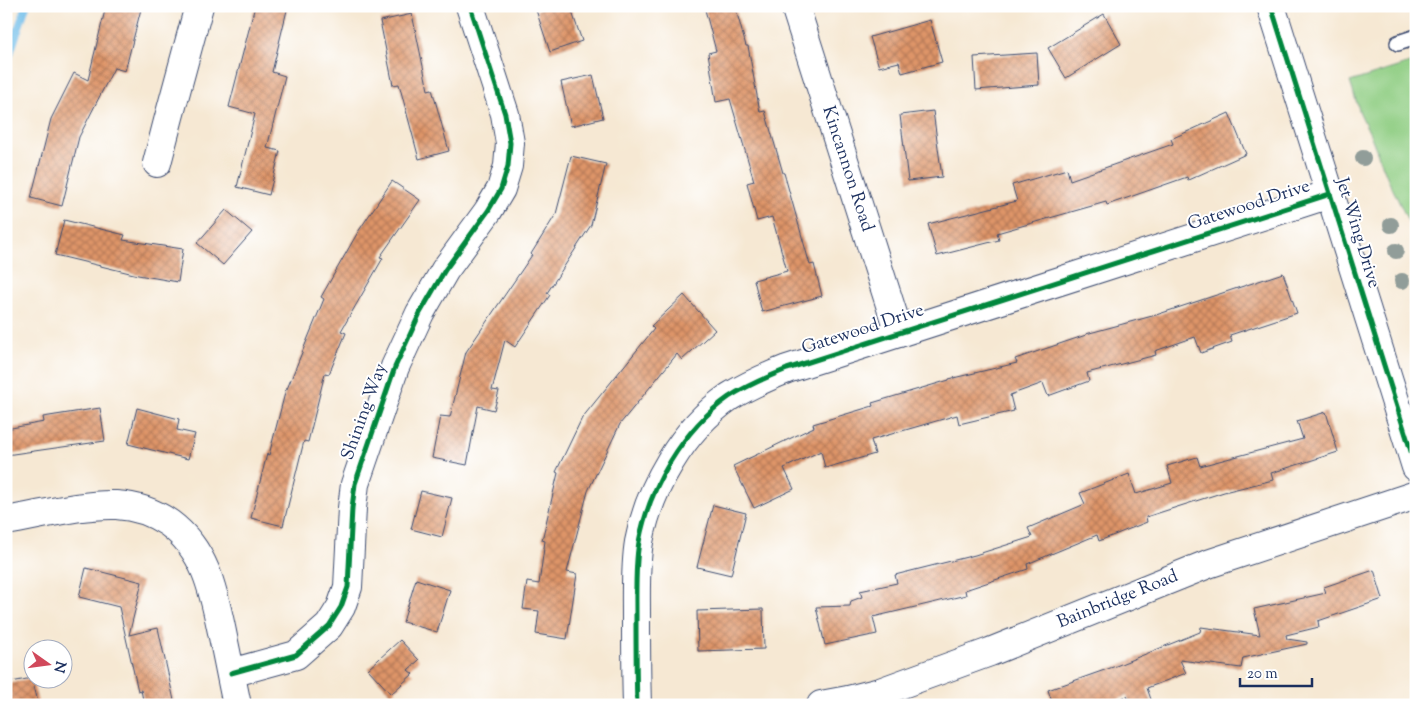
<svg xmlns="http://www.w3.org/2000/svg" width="1422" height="711" font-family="'Sorts Mill Goudy',serif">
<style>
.green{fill:#90ce83;stroke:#567e70}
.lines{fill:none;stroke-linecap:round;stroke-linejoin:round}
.stream{stroke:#6dbce8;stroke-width:8}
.building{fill:url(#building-cross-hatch)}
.service-casing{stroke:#3c4b70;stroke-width:18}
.minor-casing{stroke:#3c4b70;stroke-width:30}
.secondary-casing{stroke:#3c4b70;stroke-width:30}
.service{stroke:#fff;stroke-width:15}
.minor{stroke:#fff;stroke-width:28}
.secondary{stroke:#fff;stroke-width:28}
.cycleway-casing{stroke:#fff;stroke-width:8}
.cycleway{stroke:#00873e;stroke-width:5}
.tree{fill:#919d99}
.labels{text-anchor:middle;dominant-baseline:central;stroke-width:4;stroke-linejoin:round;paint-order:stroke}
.street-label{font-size:18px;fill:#1b2f5e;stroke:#fff}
</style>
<defs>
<pattern id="building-cross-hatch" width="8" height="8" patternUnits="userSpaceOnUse" patternTransform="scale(1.25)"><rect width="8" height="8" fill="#de9468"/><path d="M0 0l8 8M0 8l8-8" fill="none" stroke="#b37959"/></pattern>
</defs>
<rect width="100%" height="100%" fill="#fff"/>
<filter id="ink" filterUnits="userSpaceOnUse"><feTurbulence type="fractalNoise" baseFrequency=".02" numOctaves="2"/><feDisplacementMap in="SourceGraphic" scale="10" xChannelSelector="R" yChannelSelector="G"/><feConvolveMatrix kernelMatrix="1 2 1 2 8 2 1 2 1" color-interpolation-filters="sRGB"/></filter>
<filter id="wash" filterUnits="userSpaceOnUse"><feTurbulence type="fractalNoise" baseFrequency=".0096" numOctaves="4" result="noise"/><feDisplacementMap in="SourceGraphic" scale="20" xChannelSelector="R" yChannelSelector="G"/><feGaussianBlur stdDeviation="1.12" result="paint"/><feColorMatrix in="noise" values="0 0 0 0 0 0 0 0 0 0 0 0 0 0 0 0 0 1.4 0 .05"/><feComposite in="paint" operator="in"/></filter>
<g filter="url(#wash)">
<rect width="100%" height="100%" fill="#f6e8d3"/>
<polygon class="green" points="1416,61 1416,250 1412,232 1409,223 1388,179 1370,134 1360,113 1350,82"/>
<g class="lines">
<polyline class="stream" points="6,65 26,6"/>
</g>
<g id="blocks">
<g class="building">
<polygon points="106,6 129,6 141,9 125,71 114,68 79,137 62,206 31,198 51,119 74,73 88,80"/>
<polygon points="255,6 288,6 272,72 285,76 267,148 280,151 269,195 237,187 255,114 229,107"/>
<polygon points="546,6 570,6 582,41 550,52 536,10"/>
<polygon points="704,6 735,6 746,46 748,46 760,112 765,111 783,173 784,173 810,265 814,264 822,296 762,312 754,280 787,271 772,217 757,221 747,183 754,181 730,99 716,102 708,53 716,51"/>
<polygon points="412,14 428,90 432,89 449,151 419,159 399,84 393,85 380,21"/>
<polygon points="1104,14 1121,44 1066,78 1048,48"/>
<polygon points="930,20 942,62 902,73 899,62 879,67 870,37"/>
<polygon points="1037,53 1039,85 976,90 974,57"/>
<polygon points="593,75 603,118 571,126 561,82"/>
<polygon points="933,111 942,177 908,181 900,115"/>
<polygon points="1229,113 1246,154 1188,180 1187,177 1107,205 1106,202 997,233 999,240 937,256 928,224 1017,201 1012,185 1067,169 1070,180 1173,144 1171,139"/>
<polygon points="571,156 606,164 591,225 547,293 550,295 515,347 505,340 492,390 499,391 494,410 478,406 467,465 432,458 440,416 450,417 466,352 532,255 531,254 556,214"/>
<polygon points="392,181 420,200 380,257 383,258 341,331 346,333 329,374 325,373 308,442 304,441 283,526 251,518 267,454 269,455 286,389 287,389 324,299 321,297 358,232"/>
<polygon points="226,210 252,232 223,265 197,243"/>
<polygon points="64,220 125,235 123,240 183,249 178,282 138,275 55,255"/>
<polygon points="1283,273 1297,313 1230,335 1232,342 1201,353 1195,337 1155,351 1156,355 1087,373 1089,381 1048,396 1043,383 1010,395 1014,411 959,424 957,415 871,440 875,454 825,468 821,451 784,468 794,489 754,508 733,466 814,427 813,424 873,406 872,403 949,380 949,379 1017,363 1015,359 1086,335 1086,334 1156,315"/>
<polygon points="684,295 715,330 682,360 677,354 620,424 588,491 567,572 577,574 567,639 536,634 539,611 523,609 527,582 539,584 545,541 542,540 558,473 556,472 582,418 654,329 651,326"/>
<polygon points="100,408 105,441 6,455 6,429 44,422 43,417"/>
<polygon points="137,408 179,419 177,430 195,434 188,459 128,444"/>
<polygon points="1326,412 1338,452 1271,473 1273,480 1224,492 1146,517 1147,522 1099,541 1097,535 1027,564 1028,569 965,590 966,595 873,617 877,634 825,645 816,607 850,606 851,601 862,597 860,591 897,583 895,575 975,555 1032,537 1028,528 1085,504 1080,493 1129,474 1136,494 1172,483 1167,466 1197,457 1200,466 1303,439 1297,421"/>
<polygon points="421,491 452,498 442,537 411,529"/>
<polygon points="713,505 746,513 731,575 697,567"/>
<polygon points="86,568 142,582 129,635 158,628 175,705 144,705 141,690 138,691 119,607 79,597"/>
<polygon points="1374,570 1383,599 1318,621 1319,627 1286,635 1287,639 1307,642 1307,644 1243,658 1241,668 1180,660 1186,673 1147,688 1153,705 1131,705 1127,696 1103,705 1053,705 1048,690 1116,666 1200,632 1201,627 1260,635 1254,609 1326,593 1324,587"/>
<polygon points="416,579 450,590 437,632 403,622"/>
<polygon points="763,609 764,649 698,651 697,611"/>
<polygon points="400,640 419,660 408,670 413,674 391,694 368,669"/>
<polygon points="32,678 38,702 28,705 6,705 6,683"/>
</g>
</g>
</g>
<g filter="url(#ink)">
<use href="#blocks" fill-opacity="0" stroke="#3c4b70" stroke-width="1"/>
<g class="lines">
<defs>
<polyline id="service" points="1398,43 1416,37"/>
<g id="minor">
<polyline points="795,6 899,333"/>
<polyline points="157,163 169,117 199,6"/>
<path d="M6,521c36,-6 73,-17 110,-16 19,1 37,7 53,18 38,28 45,71 54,114 5,23 9,45 14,68"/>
<polyline points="231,673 296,655 329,626 341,607 348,587 352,508 355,484 395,367 420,313 445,270 488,211 501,189 508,166 510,143 505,114 470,6"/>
<path d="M637,705c-1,-31 -1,-61 -1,-91 0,-24 -1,-48 3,-72 10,-54 44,-113 90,-145 19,-12 38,-20 58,-28l543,-175"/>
<polyline points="821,705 848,700 880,692 990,652 1208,564 1416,495"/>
</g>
<polyline id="secondary" points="1271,6 1416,467"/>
</defs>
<use href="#service" class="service-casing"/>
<use href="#minor" class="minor-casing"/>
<use href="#secondary" class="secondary-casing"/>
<use href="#service" class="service"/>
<use href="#minor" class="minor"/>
<use href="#secondary" class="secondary"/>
<defs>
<g id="cycleway">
<polyline points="1271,6 1416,467"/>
<polyline points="231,673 296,655 329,626 341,607 348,587 352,508 355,484 395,367 420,313 445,270 488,211 501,189 508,166 510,143 505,114 470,6"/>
<path d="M637,705c-1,-31 -1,-61 -1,-91 0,-24 -1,-48 3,-72 10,-54 44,-113 90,-145 19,-12 38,-20 58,-28l543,-175"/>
</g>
</defs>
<use href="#cycleway" class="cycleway-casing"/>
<use href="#cycleway" class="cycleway"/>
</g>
<g class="tree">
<circle cx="1363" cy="158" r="8"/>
<circle cx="1391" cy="225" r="8"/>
<circle cx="1396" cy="251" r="8"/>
<circle cx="1402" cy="281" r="8"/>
</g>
</g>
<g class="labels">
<g class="street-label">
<text transform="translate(847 169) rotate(72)">Kincannon Road</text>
<text transform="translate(1249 206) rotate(-18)">Gatewood Drive</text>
<text transform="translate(1357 233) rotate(73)">Jet Wing Drive</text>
<text transform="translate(863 330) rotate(-18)">Gatewood Drive</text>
<text transform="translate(365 412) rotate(-70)">Shining Way</text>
<text transform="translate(1118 600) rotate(-22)">Bainbridge Road</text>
</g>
</g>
<rect width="1422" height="711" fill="none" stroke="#fff" stroke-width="25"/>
<g transform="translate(48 664) rotate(104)"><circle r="24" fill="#ffffff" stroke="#a4acbf"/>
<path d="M0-4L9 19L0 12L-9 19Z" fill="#d1495b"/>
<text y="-8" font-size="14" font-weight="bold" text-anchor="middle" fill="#1b2f5e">N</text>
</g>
<path d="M1240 678v8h72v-8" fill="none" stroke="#1b2f5e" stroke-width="2.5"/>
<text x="1247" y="678" font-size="15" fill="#1b2f5e" stroke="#ffffff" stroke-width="4" paint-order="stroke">20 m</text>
</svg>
